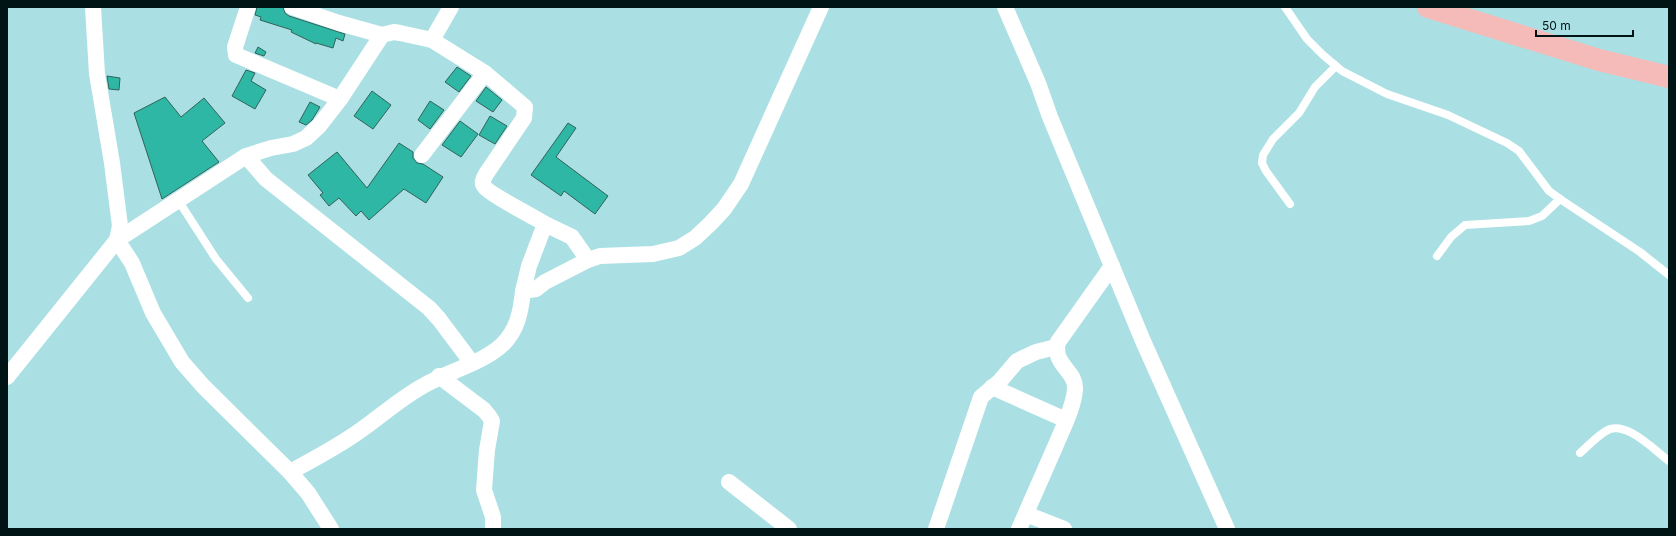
<svg xmlns="http://www.w3.org/2000/svg" width="1676" height="536" font-family="Inter,sans-serif">
<style>
.building{fill:#2db7a4;stroke:#32635a}
.lines{fill:none;stroke-linecap:round;stroke-linejoin:round}
.service{stroke:#fff;stroke-width:8}
.minor{stroke:#fff;stroke-width:16}
.trunk{stroke:#f4bbb8;stroke-width:22}
</style>
<rect width="100%" height="100%" fill="#aae0e3"/>
<g class="building">
<polygon points="257,7 283,7 285,13 289,16 345,34 343,41 336,38 333,48 316,43 316,44 291,32 292,30 260,20 261,17 255,15"/>
<polygon points="258,47 266,52 264,56 255,53"/>
<polygon points="457,67 471,76 459,92 445,82"/>
<polygon points="246,70 255,73 251,81 266,90 255,109 232,96"/>
<polygon points="107,76 120,78 119,90 109,89"/>
<polygon points="486,87 502,100 493,112 476,101"/>
<polygon points="372,91 391,105 373,129 354,116"/>
<polygon points="165,97 181,117 204,98 225,123 202,141 219,162 162,199 134,113"/>
<polygon points="430,101 444,110 430,129 418,120"/>
<polygon points="310,102 320,107 312,120 306,125 299,122"/>
<polygon points="490,116 507,126 495,144 479,135"/>
<polygon points="460,121 478,134 461,157 442,145"/>
<polygon points="568,123 576,128 556,157 608,196 595,214 564,191 561,196 531,175"/>
<polygon points="399,143 413,152 413,158 417,163 423,164 443,177 426,203 404,189 369,220 361,211 356,216 339,198 329,206 320,195 323,193 308,175 337,152 367,188"/>
</g>
<g class="lines">
<g class="service">
<polyline points="1285,7 1307,39 1323,55 1342,71 1387,94 1448,115 1507,143 1519,151 1549,191 1563,201 1640,252 1669,275"/>
<polyline points="178,200 216,259 248,298"/>
<polyline points="1290,204 1266,171 1262,163 1263,155 1273,139 1299,113 1315,87 1336,66"/>
<polyline points="1437,256 1451,237 1465,225 1529,221 1542,216 1560,199"/>
<path d="M1580,453c8,-7 16,-16 26,-22 19,-12 48,19 63,30"/>
</g>
<g class="minor">
<polyline points="93,7 97,74 112,163 120,226 117,240 132,263 153,313 182,362 203,386 290,472 308,493 331,529"/>
<polyline points="248,7 235,47 236,55 340,99"/>
<polyline points="292,7 339,23 382,35"/>
<polyline points="1005,7 1038,83 1050,117 1143,341 1227,529"/>
<polyline points="432,40 451,7"/>
<polyline points="422,155 485,73"/>
<polyline points="246,156 266,179 429,308 439,319 472,363"/>
<polyline points="545,224 572,237 588,260"/>
<polyline points="439,376 484,410 489,416 492,421 487,450 484,490 493,517 493,529"/>
<path d="M7,377l110,-137 129,-84 25,-8 22,-4 13,-6 13,-12 21,-27 42,-64 12,-3 6,1 32,7 53,33 40,34 -1,11 -38,56c-2,4 -5,8 -2,12 4,8 51,31 61,38l-16,42 -6,25"/>
<polyline points="992,387 1066,420"/>
<path d="M290,472c24,-13 49,-26 71,-42 20,-14 40,-32 62,-44 25,-15 59,-22 80,-42 15,-15 18,-34 20,-53l13,-2 9,-7 43,-22 12,-4 53,-2 26,-6 16,-10 16,-15 13,-14 17,-25 80,-177"/>
<polyline points="729,482 789,529"/>
<polyline points="1026,514 1064,529"/>
<polyline points="936,529 981,397 1000,381 1017,361 1036,352 1056,347"/>
<path d="M1019,529c12,-27 24,-55 36,-82 7,-17 19,-40 20,-58 1,-19 -23,-24 -17,-47l54,-76"/>
</g>
<polyline class="trunk" points="1428,7 1599,60 1669,77"/>
</g>
<rect width="1676" height="536" fill="none" stroke="#011415" stroke-width="16"/>
<path d="M1536 30v6h97v-6" fill="none" stroke="#011415" stroke-width="2"/>
<text x="1542" y="30" font-size="12" fill="#011415" stroke="#aae0e3" stroke-width="3" paint-order="stroke">50 m</text>
</svg>
